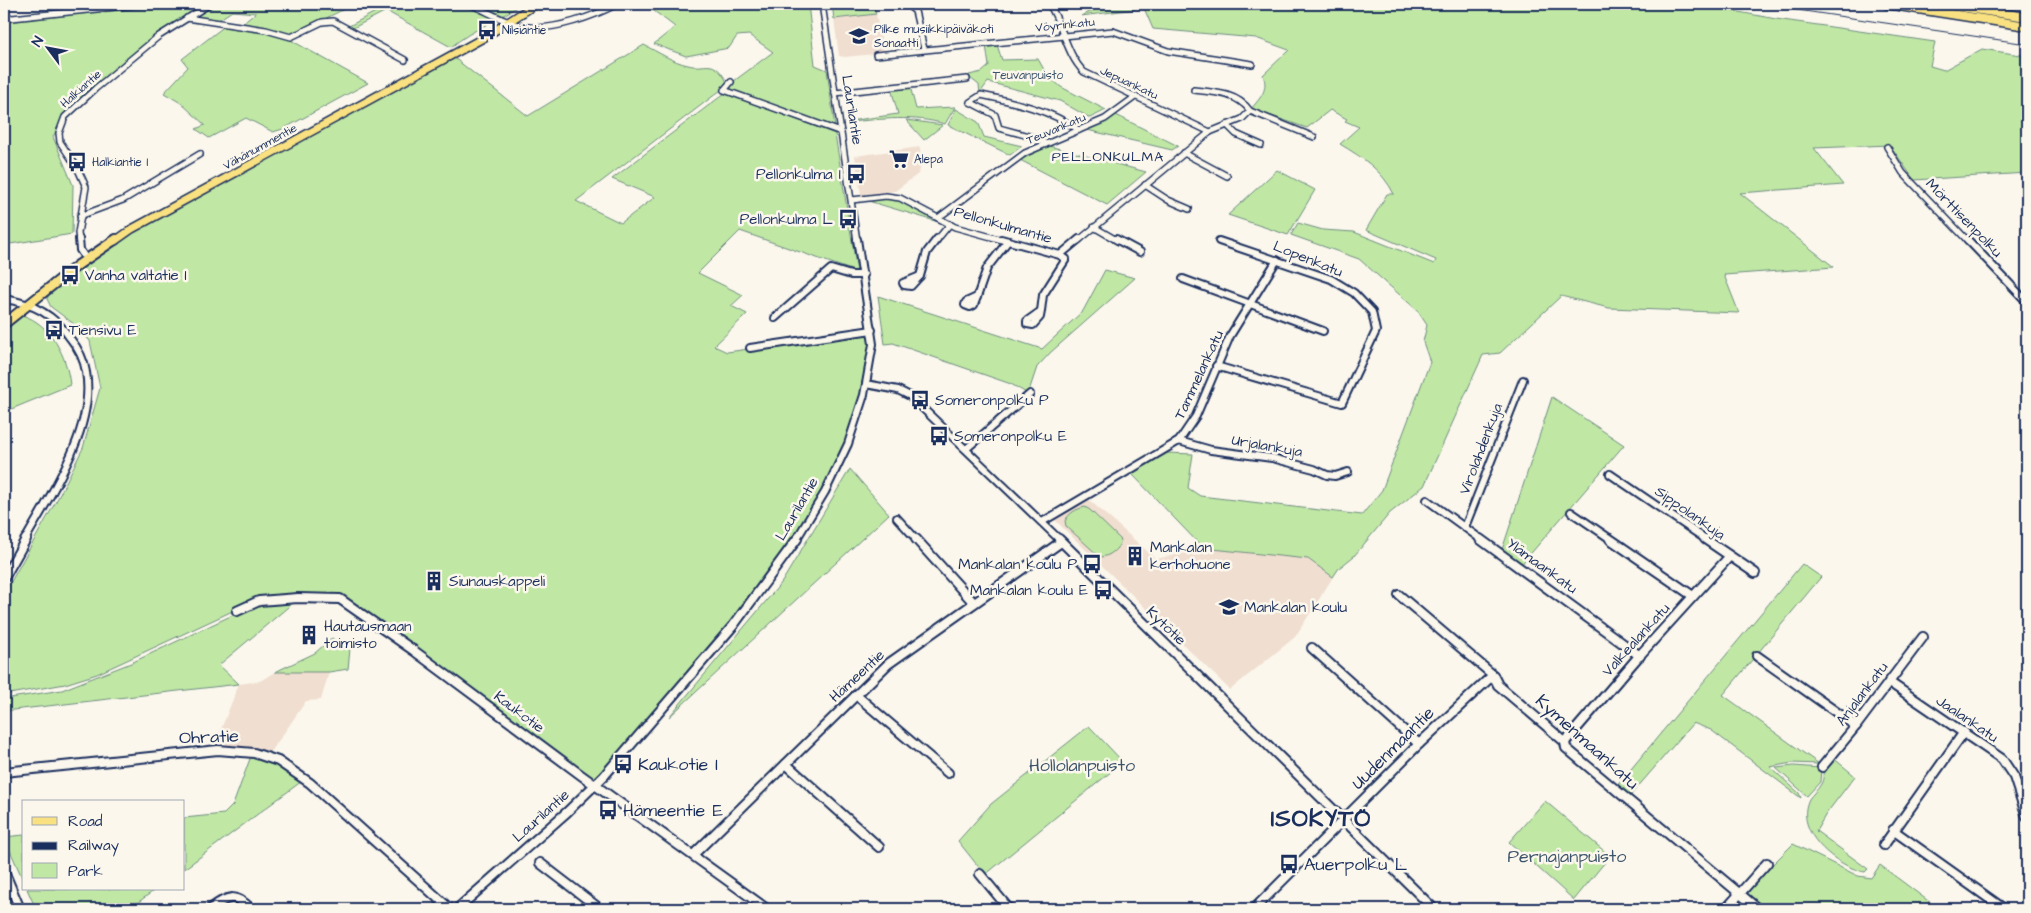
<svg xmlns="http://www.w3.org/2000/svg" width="2031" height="913" font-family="'Architects Daughter',sans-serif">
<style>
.built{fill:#f0ded0}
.green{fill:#c0e8a4;stroke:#6e8c81}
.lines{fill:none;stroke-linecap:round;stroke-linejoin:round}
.minor-far2-casing{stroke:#1b2f5e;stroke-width:8}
.minor-far1-casing{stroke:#1b2f5e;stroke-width:10}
.minor-casing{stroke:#1b2f5e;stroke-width:12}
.major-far1-casing{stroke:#1b2f5e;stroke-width:10}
.major-casing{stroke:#1b2f5e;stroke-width:12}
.highway-casing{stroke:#1b2f5e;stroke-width:11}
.minor-far2{stroke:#fbf7ec;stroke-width:5}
.minor-far1{stroke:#fbf7ec;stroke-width:6}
.minor{stroke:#fbf7ec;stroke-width:8}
.major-far1{stroke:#f9e181;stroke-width:7}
.major{stroke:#f9e181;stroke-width:8}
.highway{stroke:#f9e181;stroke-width:8}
.rail{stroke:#1b2f5e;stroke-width:1}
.labels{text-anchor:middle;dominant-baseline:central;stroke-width:5;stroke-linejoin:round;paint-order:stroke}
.far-street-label{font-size:12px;fill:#1b2f5e;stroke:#fbf7ec}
.far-poi-label{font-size:12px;fill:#1b2f5e;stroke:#fbf7ec;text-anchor:start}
.far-park-label{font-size:12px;fill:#3c546c;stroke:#fbf7ec}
.far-neighbourhood-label{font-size:14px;letter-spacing:1px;fill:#1b2f5e;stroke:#fbf7ec}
.street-label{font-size:15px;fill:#1b2f5e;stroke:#fbf7ec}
.poi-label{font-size:15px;fill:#1b2f5e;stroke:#fbf7ec;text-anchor:start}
.near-street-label{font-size:18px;fill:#1b2f5e;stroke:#fbf7ec}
.near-poi-label{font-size:18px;fill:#1b2f5e;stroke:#fbf7ec;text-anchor:start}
.near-park-label{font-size:18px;fill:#3c546c;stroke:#fbf7ec}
.near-district-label{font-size:24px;font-weight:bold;letter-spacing:1px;fill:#1b2f5e;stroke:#fbf7ec}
</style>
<rect width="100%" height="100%" fill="#fbf7ec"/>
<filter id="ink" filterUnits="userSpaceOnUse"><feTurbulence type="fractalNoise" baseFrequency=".02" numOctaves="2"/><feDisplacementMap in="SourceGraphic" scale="10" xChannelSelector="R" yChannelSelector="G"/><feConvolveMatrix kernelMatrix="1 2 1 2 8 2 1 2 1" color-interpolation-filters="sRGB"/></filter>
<g filter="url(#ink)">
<g class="built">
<polygon points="876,14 884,53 845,57 839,56 834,19"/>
<polygon points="920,147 921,167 918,174 895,191 861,195 855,156"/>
<polygon points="1088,499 1156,559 1203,548 1308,559 1333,577 1295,637 1230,690 1054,519"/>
<polygon points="275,672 329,672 321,700 306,701 268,756 214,747 239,684 260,681"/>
</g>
<g class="green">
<polygon points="155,4 207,4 161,32 90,89 63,117 53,137 73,185 72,234 4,245 4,20"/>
<polygon points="213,4 354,4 287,38 368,83 283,129 273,132 246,118 209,138 196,129 205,125 181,103 164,93 188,67 182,59 226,25 238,27 256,13 232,11 217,21 192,18"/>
<path d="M371,4h150c-22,16 -48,25 -70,43l-65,-36 -33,17 -4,-2 32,-17z"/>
<polygon points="645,4 808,4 815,65 827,70 835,128 729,90 734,81 773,52 749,35 737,36 729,48 686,56 654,44 675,27"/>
<polygon points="832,4 873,4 876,14 834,19"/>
<path d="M1107,4h589l80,15 159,23 -5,24 14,4 38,-21 45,7v117l-113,7 -24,-35 -76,3 29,37 -103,8 94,74 -110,8 15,38 -130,-5 -48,-12 -61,57 -17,2 -59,131 -34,27 -36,43 -15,12 -6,9 -25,-18 -105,-11 -71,-74 35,-21 26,1 -5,34 12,8 162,19 20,-25 48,-128 -7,-20 4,-17 -10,-15 -58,-51 -68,-24 7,-12 25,7 31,2 80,32 2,-4 -70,-30 21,-36h7c-12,-24 -31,-36 -54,-50l19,-17 -14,-6 2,-2 -17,-9 -23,18 -56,-19c9,-11 18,-19 12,-34l26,-25 -33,-12 -103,-9 -9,-21 -63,8z"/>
<path d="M644,45c14,7 29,17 44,20 18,5 25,-9 39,17l-6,8 -145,111 45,22 34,-26 -43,-18 113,-86 110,41 22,138 -117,-41 -42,42 45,22 -12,11 16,8 -33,32 13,6 140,-19 5,-3 -6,54 -16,55 -22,46 -40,68 -67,88 -126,144 -255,-185 -42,-2 -59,10 -142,66 -32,10 -61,11v-101l55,-98 24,-48 17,-60 -10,-47 -16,-17 -23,-17 -4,-8 2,-5 44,-36 43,-28 317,-173 75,59z"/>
<polygon points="986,45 997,45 1002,60 1038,59 1047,75 1061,87 1106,110 1090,118 1060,101 988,82 980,93 979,85 970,78 969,75 982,72 989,66"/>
<path d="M910,86l6,23 39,-2 -10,17c-31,-9 -64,-5 -95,-2l-1,-1 49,-7 -7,-26z"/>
<polygon points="956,109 978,122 984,137 1022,146 1010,155 948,125"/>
<polygon points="1116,115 1178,146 1172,150 1087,130"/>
<polygon points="906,120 943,125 924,140"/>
<polygon points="1049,146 1146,172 1107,205 1020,160"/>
<polygon points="1277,170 1315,190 1288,235 1228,215"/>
<polygon points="886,198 899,199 945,224 865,200"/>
<polygon points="1105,270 1135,278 1051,352 1037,367 1028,394 1011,384 893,343 885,344 878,296 1042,349 1083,311"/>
<path d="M22,315c29,9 45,41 48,70l-66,27v-82z"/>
<polygon points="1552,397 1624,445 1520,566 1498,551 1503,547"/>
<polygon points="850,469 889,514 669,717 782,582"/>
<path d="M1085,507l5,3 31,30c-2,9 -12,17 -21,17l-34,-31 -1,-5c4,-8 11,-12 20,-14z"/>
<polygon points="1802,564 1821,577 1723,695 1819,764 1792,763 1770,767 1799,793 1801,798 1711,730 1693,723 1629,797 1616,787"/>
<polygon points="294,602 219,665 239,684 4,711 4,699 62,690 131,663 237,613 259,604"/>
<polygon points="332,638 350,649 348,669 329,672 275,672 315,653"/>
<polygon points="1089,726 1123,762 985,875 958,841 991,804"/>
<polygon points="251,756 275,763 302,781 184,869 184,818 224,814 233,805"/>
<path d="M1832,757l23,19 -29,38 -10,17 52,38 -3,3c-28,-5 -72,-40 -56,-73 3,-5 9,-9 12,-15 3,-5 2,-9 2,-14 1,-5 6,-9 9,-13z"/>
<polygon points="1794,766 1821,768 1820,782 1807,796 1776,768"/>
<polygon points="1545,801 1610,856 1574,900 1509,842"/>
<polygon points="24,835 24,882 4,837"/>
<polygon points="1793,844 1858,876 1871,878 1880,865 1939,909 1763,909 1744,893"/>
<polygon points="27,889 156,889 129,909 36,909"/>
</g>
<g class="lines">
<defs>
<g id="minor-far2">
<path d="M470,4c19,8 37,20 58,23 25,4 67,-11 89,-23"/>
<polyline points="822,4 857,241"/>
<polyline points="906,4 915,11 924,49"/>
<path d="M1049,4c14,21 17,50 35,68l126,60"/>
<polyline points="4,16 12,18 144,4"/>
<polyline points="187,18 266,30 291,37 322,22 333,21 405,60"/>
<polyline points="876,55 1113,31 1168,51 1252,64"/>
<polyline points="731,82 724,90 841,132"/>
<polyline points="835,93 967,79"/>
<polyline points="1250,111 1314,137"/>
<polyline points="1227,125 1236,134 1261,145"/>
<path d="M1046,144l-10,-6 -37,-10 -4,-13 -25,-13 11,-7c34,7 69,15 98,35"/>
<polyline points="1887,147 1903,173 1968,241"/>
<polyline points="1184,153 1227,176"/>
<polyline points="1145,185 1168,200 1189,209"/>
<polyline points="852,200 886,196 900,198 955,227 1006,241"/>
<polyline points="80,216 123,200 200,154"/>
<polyline points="938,218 1025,153 1105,119 1135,97"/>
<polyline points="1094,227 1118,241"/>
<polyline points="79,241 78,233 86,187 77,167 60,142 59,133 65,117 95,89 159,36 210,4"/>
<polyline points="936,241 950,224"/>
<path d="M1078,241l132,-109 32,-13 8,-8c-12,-18 -36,-19 -56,-21"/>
</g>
<g id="minor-far1">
<polyline points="79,239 80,250 86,259"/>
<polyline points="1001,239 1060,255 1079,239"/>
<polyline points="1116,239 1140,252"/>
<polyline points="1967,239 2027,302"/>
<polygon points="920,276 911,286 904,285 903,283"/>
<polyline points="920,276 927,252 937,239"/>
<polyline points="1183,279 1323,331"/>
<polygon points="977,297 974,305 970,307 965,305 966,302"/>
<polyline points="977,297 987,268 1008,241"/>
<path d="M4,299c28,4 50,15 66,39 8,10 14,21 16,34 10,55 -35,122 -61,168"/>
<polygon points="1041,311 1040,317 1033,325 1027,324 1027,321"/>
<polyline points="1041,311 1043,295 1066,259 1060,255"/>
<polyline points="775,318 831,269 851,275 864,275"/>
<polyline points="750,348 872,330"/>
<polyline points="1216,366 1342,403 1376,331 1372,312 1354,293 1331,279 1219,241"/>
<polyline points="866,384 898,390 910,396 1060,540"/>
<polyline points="1179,441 1211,450 1272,458 1314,469 1327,475 1335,476 1348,472"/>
<polyline points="966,449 1030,394"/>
<polyline points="1610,474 1707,540"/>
<polyline points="1427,500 1482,540"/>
<polyline points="1571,512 1612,540"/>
<polyline points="897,518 917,540"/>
<polyline points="1042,522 1179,441 1196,416 1230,336 1277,260"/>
<polyline points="1465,527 1523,380"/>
<polyline points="796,540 825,492 848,444 864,395 873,344 857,239"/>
</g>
<g id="minor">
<polyline points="916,539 974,603"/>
<polyline points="1059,539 1434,909"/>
<polyline points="1480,539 1640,656"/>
<polyline points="1610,539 1693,596"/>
<polyline points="1705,539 1755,573"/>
<polyline points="4,578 26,539"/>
<polyline points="1399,595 1493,675 1498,685 1565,742 1566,748 1758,909"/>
<polyline points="237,611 259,601 298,598 340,599 413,650 581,775 767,909"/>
<polyline points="1312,648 1419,744"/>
<polyline points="1757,656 1856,726"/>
<polyline points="1889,682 2002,759 2014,777 2027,817"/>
<polyline points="856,695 948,773"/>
<polyline points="1565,742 1639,656 1729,557"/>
<polyline points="786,764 879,847"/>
<polyline points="1822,767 1856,726 1923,637"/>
<polyline points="4,772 218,750 254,753 278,761 310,783 450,909"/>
<polyline points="1893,830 2004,909"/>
<polyline points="1884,845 1964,732"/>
<polyline points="693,855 888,664 1061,542"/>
<polyline points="540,863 600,909"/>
<polyline points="4,871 20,909"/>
<polyline points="980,874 1009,909"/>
<path d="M210,909c17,-13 25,-16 41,0"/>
<polyline points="457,909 567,812 604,776 733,626 797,539"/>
<polyline points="1254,909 1419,744 1493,675"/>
<polyline points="1726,909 1767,863"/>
</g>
<polyline id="major-far1" points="115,241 132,229 485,37 536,4"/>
<polyline id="major" points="4,324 78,265 116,239"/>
<g id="highway">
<polyline points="1886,4 2027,26"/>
<polyline points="1940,4 2027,17"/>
</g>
</defs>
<use href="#minor-far2" class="minor-far2-casing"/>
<use href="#minor-far1" class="minor-far1-casing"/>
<use href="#minor" class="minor-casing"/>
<use href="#major-far1" class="major-far1-casing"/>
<use href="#major" class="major-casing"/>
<use href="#highway" class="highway-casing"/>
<use href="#minor-far2" class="minor-far2"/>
<use href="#minor-far1" class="minor-far1"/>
<use href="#minor" class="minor"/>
<use href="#major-far1" class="major-far1"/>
<use href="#major" class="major"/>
<use href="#highway" class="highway"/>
<polyline class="rail" points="1757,4 2027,44"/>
</g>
</g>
<defs>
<symbol id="bus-bare" viewBox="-9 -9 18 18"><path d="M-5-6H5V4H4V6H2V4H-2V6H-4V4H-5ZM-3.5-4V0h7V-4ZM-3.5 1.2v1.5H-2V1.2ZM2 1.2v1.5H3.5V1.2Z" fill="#1b2f5e" stroke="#fbf7ec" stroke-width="2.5" paint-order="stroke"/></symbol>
<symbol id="school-bare" viewBox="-9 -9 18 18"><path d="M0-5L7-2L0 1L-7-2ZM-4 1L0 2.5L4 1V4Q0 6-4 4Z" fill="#1b2f5e" stroke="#fbf7ec" stroke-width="2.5" paint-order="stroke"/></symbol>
<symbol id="supermarket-bare" viewBox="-9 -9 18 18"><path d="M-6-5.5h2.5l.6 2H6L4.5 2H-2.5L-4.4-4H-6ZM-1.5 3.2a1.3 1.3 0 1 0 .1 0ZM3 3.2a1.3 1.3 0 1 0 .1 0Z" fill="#1b2f5e" stroke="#fbf7ec" stroke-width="2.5" paint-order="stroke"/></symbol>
<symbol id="building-bare" viewBox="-9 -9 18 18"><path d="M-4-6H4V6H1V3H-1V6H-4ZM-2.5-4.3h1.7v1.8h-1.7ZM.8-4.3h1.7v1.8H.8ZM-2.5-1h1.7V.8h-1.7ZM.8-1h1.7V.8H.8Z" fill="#1b2f5e" stroke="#fbf7ec" stroke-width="2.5" paint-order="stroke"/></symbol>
</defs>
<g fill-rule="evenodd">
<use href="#bus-bare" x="473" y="16" width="28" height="28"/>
<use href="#school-bare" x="845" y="22" width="28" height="28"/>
<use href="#supermarket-bare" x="885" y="145" width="28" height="28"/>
<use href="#bus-bare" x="63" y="148" width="28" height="28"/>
<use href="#bus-bare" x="842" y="160" width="28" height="28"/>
<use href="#bus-bare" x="834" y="205" width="28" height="28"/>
<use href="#bus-bare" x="56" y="261" width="28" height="28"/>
<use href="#bus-bare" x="40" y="316" width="28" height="28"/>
<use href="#bus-bare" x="906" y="386" width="28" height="28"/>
<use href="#bus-bare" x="925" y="422" width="28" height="28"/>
<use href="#building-bare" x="1121" y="542" width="28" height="28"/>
<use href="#bus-bare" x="1078" y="550" width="28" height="28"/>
<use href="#building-bare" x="420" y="567" width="28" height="28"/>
<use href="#bus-bare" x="1089" y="576" width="28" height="28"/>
<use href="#school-bare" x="1215" y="593" width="28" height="28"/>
<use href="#building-bare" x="295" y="621" width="28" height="28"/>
<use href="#bus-bare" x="609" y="750" width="28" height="28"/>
<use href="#bus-bare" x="594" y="796" width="28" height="28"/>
<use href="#bus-bare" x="1275" y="850" width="28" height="28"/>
</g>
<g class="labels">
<g class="far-street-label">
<text transform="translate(1065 25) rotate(-6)">Vöyrinkatu</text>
<text transform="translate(1129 83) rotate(25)">Jepuankatu</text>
<text transform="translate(81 89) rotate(-42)">Halkiantie</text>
<text transform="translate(1056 129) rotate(-23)">Teuvankatu</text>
<text transform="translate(260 147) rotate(-29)">Vähänummentie</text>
</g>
<g class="far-poi-label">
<text x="874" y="29">Pilke musiikkipäiväkoti<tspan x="874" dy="14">Sonaatti</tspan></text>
<text x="502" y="30">Nilsiäntie</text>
<text x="914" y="159">Alepa</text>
<text x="92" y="162">Halkiantie I</text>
</g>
<g class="far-park-label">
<text x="1028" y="75">Teuvanpuisto</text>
</g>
<g class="far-neighbourhood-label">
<text x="1108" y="157">PELLONKULMA</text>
</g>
<g class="street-label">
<text transform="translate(852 110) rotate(81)">Laurilantie</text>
<text transform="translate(1964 218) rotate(46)">Mörttisenpolku</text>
<text transform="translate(1003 225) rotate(16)">Pellonkulmantie</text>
<text transform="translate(1308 259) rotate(22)">Lopenkatu</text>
<text transform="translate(1199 375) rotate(-65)">Tammelankatu</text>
<text transform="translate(1267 446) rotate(10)">Urjalankuja</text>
<text transform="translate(1481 449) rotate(-69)">Virolahdenkuja</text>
<text transform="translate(797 509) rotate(-60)">Laurilantie</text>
<text transform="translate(1690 513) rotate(35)">Sippolankuja</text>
<text transform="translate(1542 566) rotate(36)">Ylämaankatu</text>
<text transform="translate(1166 626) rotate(44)">Kytötie</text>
<text transform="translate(1636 640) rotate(-48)">Valkealankatu</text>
<text transform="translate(857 676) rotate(-43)">Hämeentie</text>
<text transform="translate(1862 694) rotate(-53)">Anjalankatu</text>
<text transform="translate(519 712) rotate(37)">Kaukotie</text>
<text transform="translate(1967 719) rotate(34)">Jaalankatu</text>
<text transform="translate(541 816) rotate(-42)">Laurilantie</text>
</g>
<g class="poi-label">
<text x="841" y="174" text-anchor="end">Pellonkulma I</text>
<text x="833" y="219" text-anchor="end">Pellonkulma L</text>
<text x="85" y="275">Vanha valtatie I</text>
<text x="69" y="330">Tiensivu E</text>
<text x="935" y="400">Someronpolku P</text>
<text x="954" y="436">Someronpolku E</text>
<text x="1150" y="547">Mankalan<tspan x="1150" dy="17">kerhohuone</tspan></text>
<text x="1077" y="564" text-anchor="end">Mankalan koulu P</text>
<text x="449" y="581">Siunauskappeli</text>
<text x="1088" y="590" text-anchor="end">Mankalan koulu E</text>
<text x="1244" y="607">Mankalan koulu</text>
<text x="324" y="626">Hautausmaan<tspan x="324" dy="17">toimisto</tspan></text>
</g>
<g class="near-street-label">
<text transform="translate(209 737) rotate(-2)">Ohratie</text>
<text transform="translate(1587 742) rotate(42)">Kymenmaankatu</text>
<text transform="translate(1393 748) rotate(-45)">Uudenmaantie</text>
</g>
<g class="near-poi-label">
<text x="638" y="764">Kaukotie I</text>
<text x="623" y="810">Hämeentie E</text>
<text x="1304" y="864">Auerpolku L</text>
</g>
<g class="near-park-label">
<text x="1082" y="765">Hollolanpuisto</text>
<text x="1567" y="856">Pernajanpuisto</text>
</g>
<g class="near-district-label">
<text x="1321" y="819">ISOKYTÖ</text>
</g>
</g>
<rect width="2031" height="913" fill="none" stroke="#fbf7ec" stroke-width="20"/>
<rect x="10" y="10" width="2011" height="893" fill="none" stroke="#1b2f5e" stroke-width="2" filter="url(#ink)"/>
<rect x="22" y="800" width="162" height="90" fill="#fbf7ec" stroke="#a1a7b3"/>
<rect x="32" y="817" width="25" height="8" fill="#f9e181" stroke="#a1a7b3"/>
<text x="68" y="826" font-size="15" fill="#1b2f5e">Road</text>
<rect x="32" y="842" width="25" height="8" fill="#1b2f5e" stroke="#a1a7b3"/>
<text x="68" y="850" font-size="15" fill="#1b2f5e">Railway</text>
<rect x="32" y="863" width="25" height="15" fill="#c0e8a4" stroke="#a1a7b3"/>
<text x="68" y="876" font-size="15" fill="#1b2f5e">Park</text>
<g transform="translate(48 48) rotate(302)" stroke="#fbf7ec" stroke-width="4" paint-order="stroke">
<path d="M0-4L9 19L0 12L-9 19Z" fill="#1b2f5e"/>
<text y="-8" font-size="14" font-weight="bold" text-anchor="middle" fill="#1b2f5e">N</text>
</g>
</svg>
